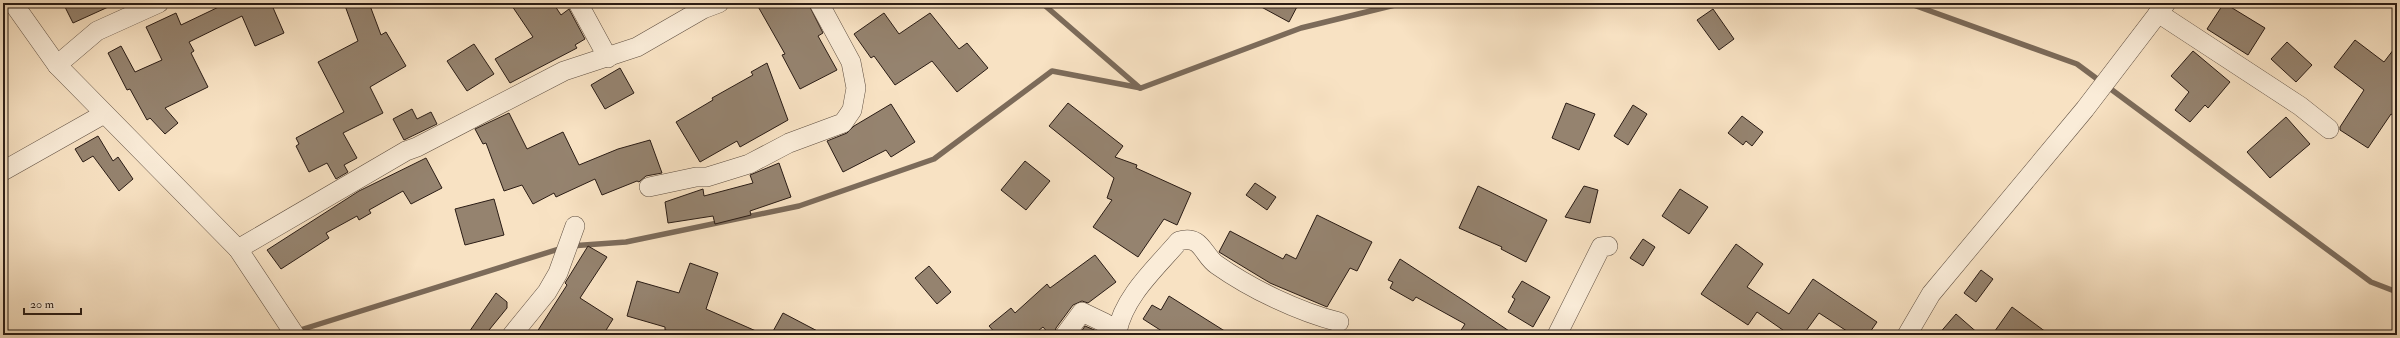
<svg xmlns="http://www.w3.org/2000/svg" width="2400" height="338" font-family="'IM FELL Double Pica',serif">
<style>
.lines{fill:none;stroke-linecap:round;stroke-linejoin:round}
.stream{stroke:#7c6b5a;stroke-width:5.5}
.building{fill:#95836f;stroke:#2a1c15}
.minor-casing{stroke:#5e4e40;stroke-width:20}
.minor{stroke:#faecd8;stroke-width:19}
</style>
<rect width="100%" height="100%" fill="#f8e2c3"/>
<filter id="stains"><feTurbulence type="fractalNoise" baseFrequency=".005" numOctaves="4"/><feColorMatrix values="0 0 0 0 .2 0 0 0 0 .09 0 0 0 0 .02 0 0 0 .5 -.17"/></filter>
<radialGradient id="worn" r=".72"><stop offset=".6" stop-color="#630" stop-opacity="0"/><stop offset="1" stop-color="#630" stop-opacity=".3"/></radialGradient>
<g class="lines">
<g class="stream">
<polyline points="1042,3 1140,88"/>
<polyline points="1908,3 2077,64 2371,282 2397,292"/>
<polyline points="570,246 626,242 799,206 934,159 1052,71 1141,88 1301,28 1403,3"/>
<polyline points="297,331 562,248"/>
</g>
</g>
<g class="building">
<polygon points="63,3 117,3 73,23"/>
<polygon points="227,3 271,3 284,33 255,46 242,16 189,42 194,51 191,53 208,87 165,108 178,123 165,134 150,118 147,120 130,89 127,90 108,53 121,46 135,72 162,60 146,27 176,13 181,25"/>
<polygon points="344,3 369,3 381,35 386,32 406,66 370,87 383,113 343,133 357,158 344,165 348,172 336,179 327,163 309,172 296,146 299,144 296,138 344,112 318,62 358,41"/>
<polygon points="510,3 553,3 561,15 569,9 585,39 575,45 577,48 510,83 495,59 533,37"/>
<polygon points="756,3 808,3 823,33 818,36 837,70 800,89 782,55 785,54"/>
<polygon points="1254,3 1299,3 1289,22"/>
<polygon points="2224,3 2265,28 2248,55 2207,29"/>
<polygon points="1713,9 1734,39 1719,50 1697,20"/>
<polygon points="884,13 899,34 930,13 959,49 967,43 988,68 957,92 932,61 895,85 874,56 871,58 854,34"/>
<polygon points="2355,40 2384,62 2397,45 2397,118 2391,114 2368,148 2340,130 2340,127 2364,90 2334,67"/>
<polygon points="2287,42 2312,65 2296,82 2271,59"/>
<polygon points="474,44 494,74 467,91 447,61"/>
<polygon points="2193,51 2230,82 2208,108 2205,105 2190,122 2175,110 2189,92 2171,76"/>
<polygon points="767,63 788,120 740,147 737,141 700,162 676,122 713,100 712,98 753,75 751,72"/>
<polygon points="620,68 634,93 605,109 591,85"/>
<polygon points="1068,103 1123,146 1115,157 1137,165 1136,168 1191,193 1177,225 1164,219 1138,257 1093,227 1112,200 1107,198 1114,178 1049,126"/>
<polygon points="1566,103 1595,114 1579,150 1552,138"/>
<polygon points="891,104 915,142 891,157 886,150 843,172 827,141 847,133 854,126"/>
<polygon points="1633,105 1647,114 1628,145 1614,136"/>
<polygon points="412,109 417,119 431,112 437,124 404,140 393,119"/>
<polygon points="509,113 527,149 563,132 579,165 618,149 650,140 662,173 646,176 639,182 637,181 602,195 595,179 556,197 554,193 533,204 522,185 504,191 486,143 483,144 475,129"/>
<polygon points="1742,116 1763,132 1752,146 1746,141 1743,145 1728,133"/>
<polygon points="2286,117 2310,144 2270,178 2247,152"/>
<polygon points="98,136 113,161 118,157 133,179 119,191 93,156 83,162 75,149"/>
<polygon points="426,158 442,188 411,204 403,191 369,210 371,213 359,220 357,216 326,233 329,238 281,269 267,250 359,191"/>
<polygon points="1025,161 1050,181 1026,210 1001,190"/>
<polygon points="779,163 791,197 750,211 751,215 715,224 713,216 668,223 665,202 703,189 704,196 753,183 750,175"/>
<polygon points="1255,183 1276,197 1267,210 1246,195"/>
<polygon points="1478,186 1547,220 1526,262 1501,249 1502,247 1459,228"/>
<polygon points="1584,186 1598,190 1590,223 1565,217"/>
<polygon points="1680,189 1708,207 1689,234 1662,216"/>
<polygon points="494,199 504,235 465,245 455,209"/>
<polygon points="1317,215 1372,242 1357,271 1350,268 1327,307 1270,283 1219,252 1230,231 1283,259 1286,254 1296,259"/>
<polygon points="1643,239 1655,247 1643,266 1630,258"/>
<polygon points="1736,244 1763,264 1747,287 1789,314 1813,279 1877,322 1868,335 1853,335 1819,313 1803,335 1790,335 1757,312 1748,325 1701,294"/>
<polygon points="588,246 607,257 580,298 613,319 603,335 535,335 567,285 565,283"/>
<polygon points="1095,255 1116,282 1088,303 1082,301 1073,305 1056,328 1054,335 1050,335 1043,327 1033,335 997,335 989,326 1011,308 1015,313 1047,284 1050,288"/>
<polygon points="1400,259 1466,302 1515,335 1458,335 1465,324 1416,297 1413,301 1390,288 1393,282 1388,280"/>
<polygon points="690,263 718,273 706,309 765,335 689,335 665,330 665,327 627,316 637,281 679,293"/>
<polygon points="929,266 951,292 937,304 915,278"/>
<polygon points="1981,270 1993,279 1976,302 1964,293"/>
<polygon points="1522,281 1550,297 1533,327 1508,312 1515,299 1512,297"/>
<polygon points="496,293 507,302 507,308 485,335 467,335"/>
<polygon points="1169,296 1231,335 1168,335 1143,319 1152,305 1161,310"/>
<polygon points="2012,307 2050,335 1992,335"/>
<polygon points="783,313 825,335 771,335"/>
<polygon points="1956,314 1980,335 1938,335"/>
<polygon points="1085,326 1099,332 1103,335 1079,335"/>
</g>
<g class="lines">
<defs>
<g id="minor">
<polyline points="13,3 57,65 238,249 295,335"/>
<polyline points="578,3 608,58"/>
<polyline points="2158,13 2300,106 2329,129"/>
<polyline points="57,65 97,31 159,3"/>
<polyline points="3,171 104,114"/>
<polyline points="649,187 696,177 707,177 749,164 789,143 843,123 852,110 856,88 851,62 819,3"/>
<polyline points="238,249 406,151 417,147 564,71 637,47 703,9 719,3"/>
<polyline points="512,335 547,292 558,273 575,226"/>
<path d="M1065,335l17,-23 23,11 12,9c7,-36 39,-64 62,-91 23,-7 24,15 38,24 34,24 82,47 122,57"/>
<polyline points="1557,335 1601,247 1608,246"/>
<polyline points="1907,335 1931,294 2085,109 2166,3"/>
</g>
</defs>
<use href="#minor" class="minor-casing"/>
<use href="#minor" class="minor"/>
</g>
<rect width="2400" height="338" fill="none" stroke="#f8e2c3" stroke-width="16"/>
<rect x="4" y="4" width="2392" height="330" fill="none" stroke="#2a1c15" stroke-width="2"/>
<rect x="8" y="8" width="2384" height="322" fill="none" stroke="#2a1c15"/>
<path d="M24 308v6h57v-6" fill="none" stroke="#2a1c15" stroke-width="2"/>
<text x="30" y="308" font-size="12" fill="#2a1c15" stroke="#faecd8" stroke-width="3" paint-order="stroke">20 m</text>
<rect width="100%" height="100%" filter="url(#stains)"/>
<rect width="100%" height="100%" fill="url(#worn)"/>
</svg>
